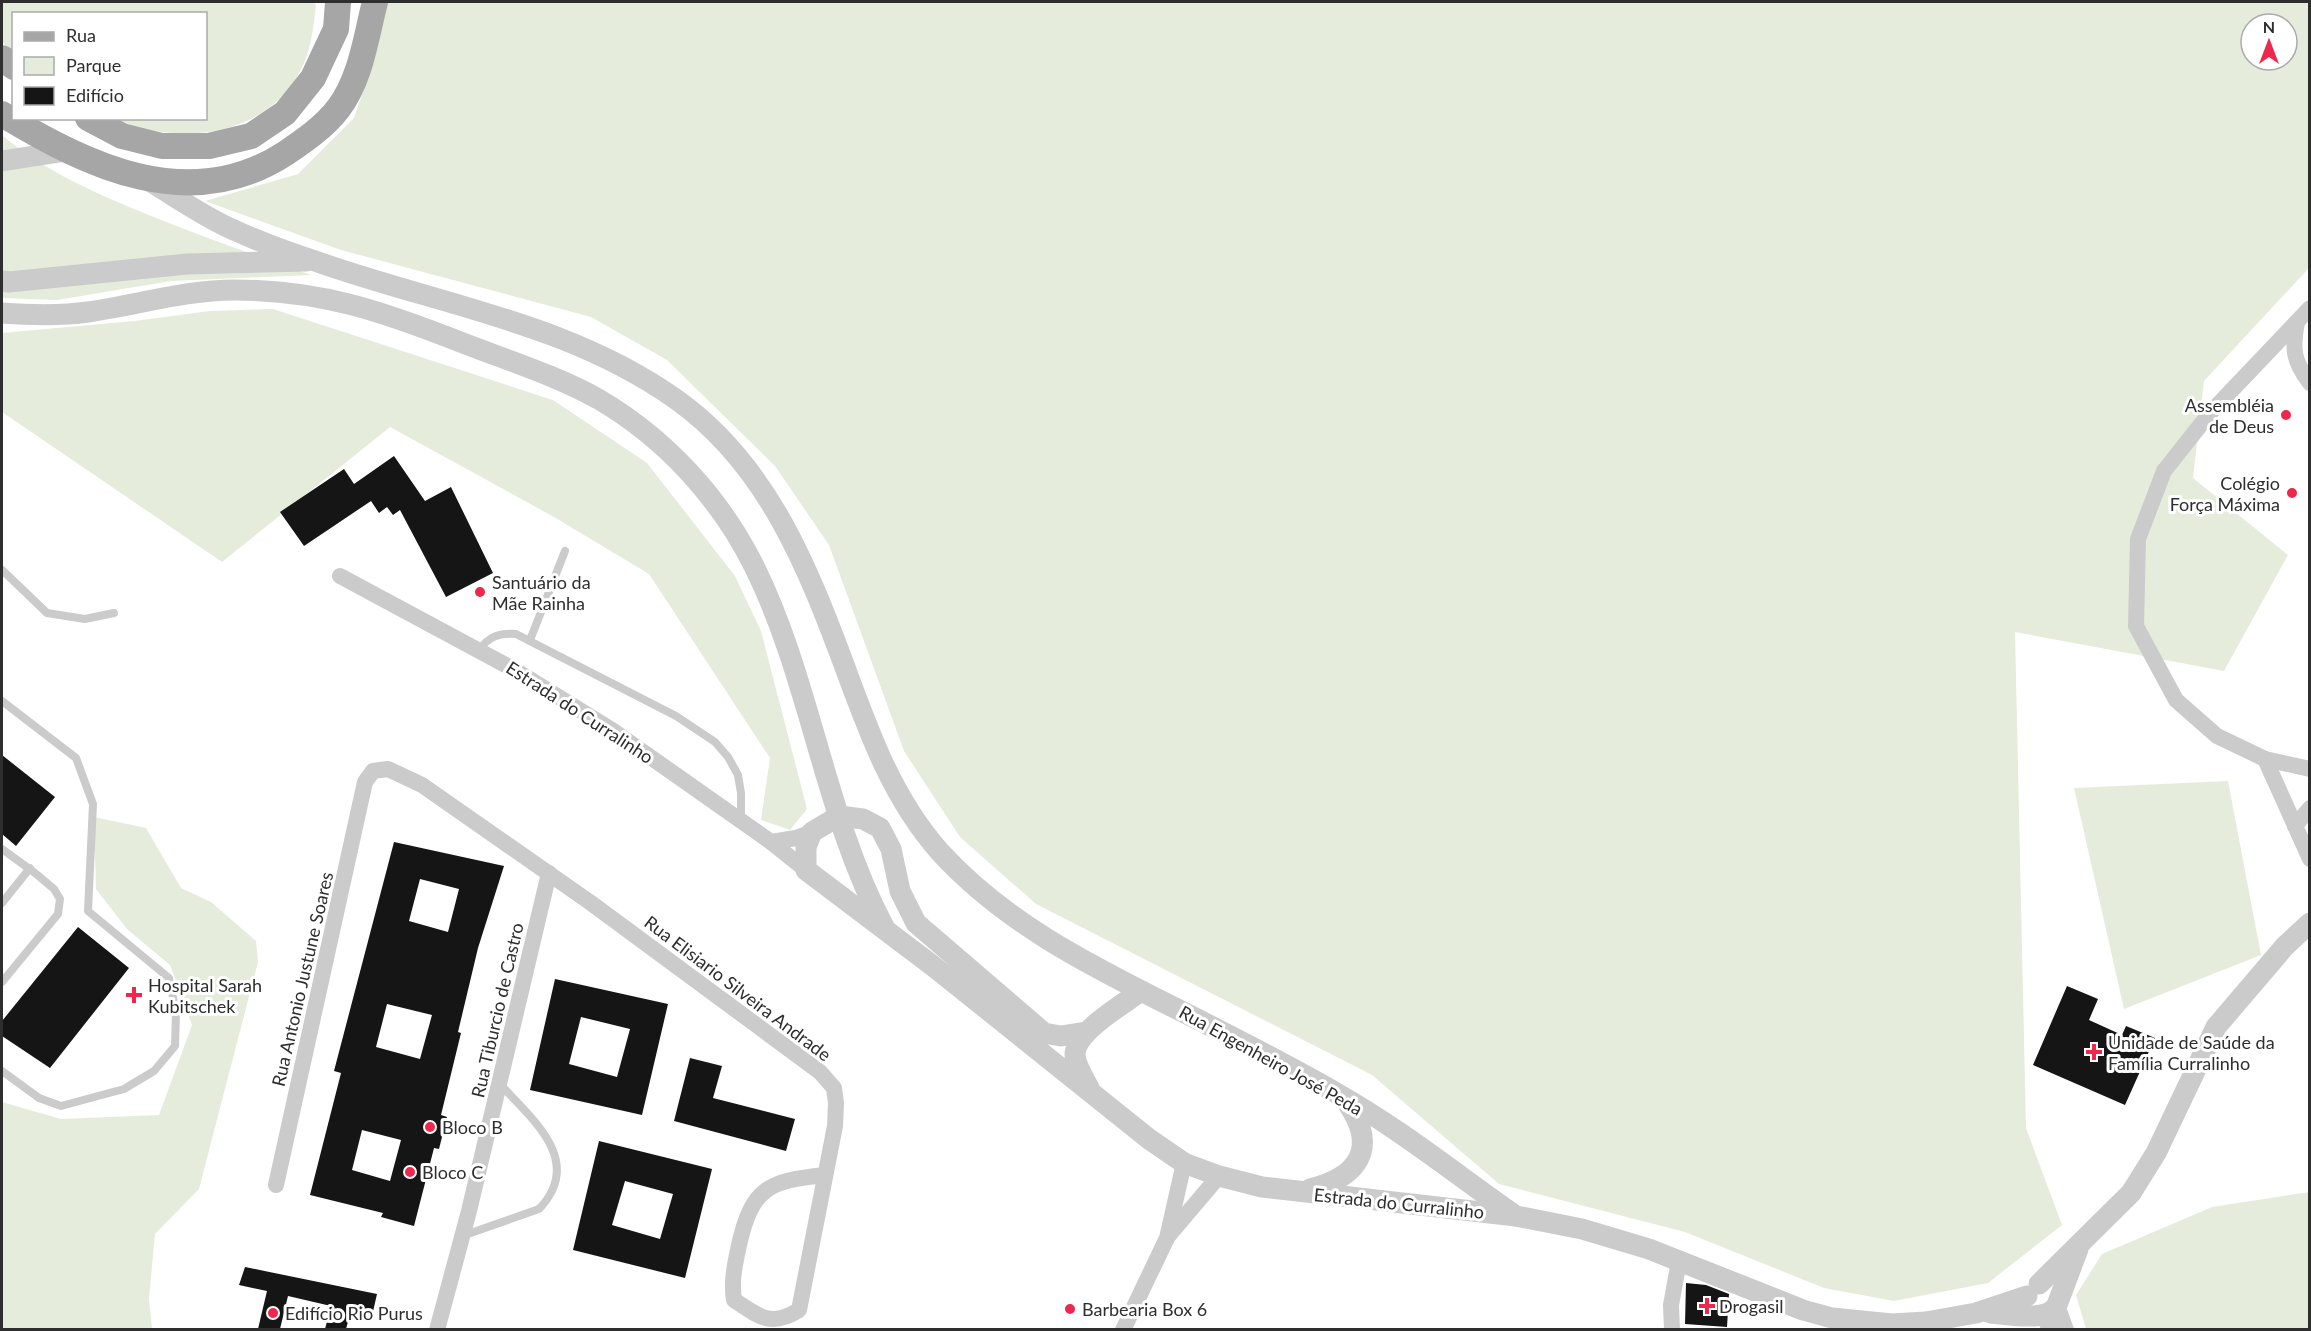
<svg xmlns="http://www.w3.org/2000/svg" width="2311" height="1331" font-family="Lato,sans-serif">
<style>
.green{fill:#e6ecdb;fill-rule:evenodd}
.building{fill:#151515;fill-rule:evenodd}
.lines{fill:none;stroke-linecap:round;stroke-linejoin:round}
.service{stroke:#cbcbcb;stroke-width:8}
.minor{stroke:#cbcbcb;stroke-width:16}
.tertiary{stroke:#cbcbcb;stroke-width:21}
.primary{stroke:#a6a6a6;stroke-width:26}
.poi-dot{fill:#ee284d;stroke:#fff;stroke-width:2}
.labels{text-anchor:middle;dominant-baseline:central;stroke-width:6;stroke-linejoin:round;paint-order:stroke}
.poi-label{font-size:18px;fill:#2e2e2e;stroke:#fff;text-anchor:start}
.street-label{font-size:18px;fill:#2e2e2e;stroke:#fff}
</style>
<rect width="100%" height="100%" fill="#fff"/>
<g class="green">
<path d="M2,2h313l1,5c-3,22 -5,46 -17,66 -36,65 -122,73 -184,46l91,-1v-104h-192l-1,38 -11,-10z"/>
<path d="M386,2h1923v266l-105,113 -11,97 95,77 -64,116 -209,-39 11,496 36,97 -74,58 -94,18 -70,-13 -139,-56 -186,-48 -127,-109 -336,-171 -76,-67 -56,-86 -75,-206 -54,-79 -108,-106 -76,-43 -250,-67 -136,-49 93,-27 56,-56 24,-71zM2251,24h36v36h-36z"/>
<path d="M2,135c43,37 96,59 149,81 53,21 106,40 160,59l-140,6 -114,19 -55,-2z"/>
<polygon points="273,309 553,400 647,463 735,576 761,631 807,809 790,830 761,820 770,758 649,574 554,517 390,427 222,562 2,412 2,333 134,321 210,311"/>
<polygon points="2228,781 2261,955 2124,1009 2074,788"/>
<polygon points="94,817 146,828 181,888 211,902 256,941 258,962 199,1189 155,1234 149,1299 152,1329 2,1329 2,1102 61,1119 159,1115 192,1025 170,965 127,929 96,889"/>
<polygon points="2309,1192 2309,1329 2086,1329 2076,1295 2102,1254 2212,1207"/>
</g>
<g class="building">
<polygon points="394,456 425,501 451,487 493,573 446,597 400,510 393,515 387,507 379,513 371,501 304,546 280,512 344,469 354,484"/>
<polygon points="2,755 55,797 16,846 2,834"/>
<path d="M394,842l110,24 -26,82 -20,84 3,1 -20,82 6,2 -8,32 -5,-1 -20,78 -33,-9 2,-4 -73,-18 31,-122 -7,-2zM420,879l39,10 -11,43 -39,-11zM387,1004l45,11 -12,44 -44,-12zM362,1130l39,10 -11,41 -38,-11z"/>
<polygon points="78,927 129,968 50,1068 2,1036 2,1021"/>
<path d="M555,979l113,25 -26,111 -112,-25zM581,1017l49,12 -13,48 -48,-13z"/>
<polygon points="2067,986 2098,999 2089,1020 2122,1035 2126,1026 2155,1038 2125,1105 2033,1065"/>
<polygon points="690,1058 722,1066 713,1098 795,1119 786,1151 674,1121"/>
<path d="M599,1141l113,28 -27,109 -112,-28zM625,1181l48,13 -13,45 -48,-14z"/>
<polygon points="245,1267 377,1294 372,1316 351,1311 346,1329 325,1329 331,1306 288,1296 280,1329 258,1329 267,1291 239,1285"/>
<polygon points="1686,1283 1706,1285 1729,1294 1727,1327 1685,1324"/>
</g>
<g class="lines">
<g class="service">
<polyline points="2,570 47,613 85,619 114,613"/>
<polyline points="530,640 565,551"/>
<path d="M480,650c8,-14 20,-17 36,-16l160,82 39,26 13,15 10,18 3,18v28"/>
<polyline points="2,701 76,758 93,804 88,911 169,978 176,1012 175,1046 154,1071 124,1089 61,1106 39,1098 2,1071"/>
<polyline points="2,849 35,873 54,889 60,899 58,914 2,982"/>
<polyline points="2,903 30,868"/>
<path d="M462,1236l77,-27c46,-48 -7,-90 -40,-126"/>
</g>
<g class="minor">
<polyline points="2310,308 2210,413 2164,471 2138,539 2136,626 2176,700 2217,736 2265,759 2310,769"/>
<path d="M2297,322c-5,27 -4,39 13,61"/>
<polyline points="340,576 515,670 612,730 771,842 806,870"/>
<polyline points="2265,759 2310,859"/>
<polyline points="2295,826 2310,808"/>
<polyline points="771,842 796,838 812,832"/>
<path d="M276,1185l89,-403 8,-11 15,-2 34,16 169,118 229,169 14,16 2,15 -1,23 -36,184c-28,18 -41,6 -65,-10 -3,-20 1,-36 5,-55 13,-58 30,-64 86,-70"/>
<polyline points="1169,1235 1219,1176"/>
<polyline points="2057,1305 2066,1330"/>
<polyline points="2042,1315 2051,1330"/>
<polyline points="437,1330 469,1211 549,873"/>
<polyline points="1123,1330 1167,1238 1184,1163"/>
<polyline points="1672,1330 1671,1305 1679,1261"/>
</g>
<g class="tertiary">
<polyline points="2,161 66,151"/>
<path d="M148,180c28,17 56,37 86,50 26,12 56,23 84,32 122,43 251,61 359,138 91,65 131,168 169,270 24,65 47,129 94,182 64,70 147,112 231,154 56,28 112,56 167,88 62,35 119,81 178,122"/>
<polyline points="2,281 9,282 187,264 306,261"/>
<path d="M2,313c28,2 58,3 86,-1 49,-7 98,-22 147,-22 87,0 149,22 228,53 46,18 95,33 137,57 66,39 120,98 154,166 57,115 70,248 130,361"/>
<polyline points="1086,1032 1061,1036 1044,1033 916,923 900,891 891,849 880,828 863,819 839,816 812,832 806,847 806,870 933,966 1149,1139 1184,1163 1219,1176 1262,1187 1516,1216 1582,1229 1649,1249 1803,1310 1832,1318 1892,1324 1926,1322 1976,1313 2027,1296"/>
<path d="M1089,1088c-5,-10 -14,-23 -14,-34 1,-23 49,-50 66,-63"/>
<path d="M1310,1189c49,-12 68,-41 38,-85"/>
<polyline points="2039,1284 2131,1193 2156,1153 2216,1027 2285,946 2310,923"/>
<path d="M1990,1313c18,1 57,10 67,-8l21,-56"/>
</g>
<g class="primary">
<polyline points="2,58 14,67"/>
<path d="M2,114c86,52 188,102 284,39 19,-13 38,-26 52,-44 23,-30 28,-72 37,-107"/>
<polyline points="88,118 122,136 162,146 209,146 251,136 285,113 313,78 336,29 338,2"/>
</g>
</g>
<g class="poi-dot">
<circle cx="2286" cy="415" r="6"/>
<circle cx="2292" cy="493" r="6"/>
<circle cx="480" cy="592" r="6"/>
<path d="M131 986h6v6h6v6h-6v6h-6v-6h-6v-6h6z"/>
<path d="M2091 1043h6v6h6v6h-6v6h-6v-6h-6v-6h6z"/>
<circle cx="430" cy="1127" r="6"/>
<circle cx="410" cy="1172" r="6"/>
<path d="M1704 1297h6v6h6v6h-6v6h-6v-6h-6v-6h6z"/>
<circle cx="1070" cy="1309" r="6"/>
<circle cx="273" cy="1313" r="6"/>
</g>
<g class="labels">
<g class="poi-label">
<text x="2274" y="405" text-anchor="end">Assembléia<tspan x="2274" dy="21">de Deus</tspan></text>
<text x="2280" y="483" text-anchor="end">Colégio<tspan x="2280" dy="21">Força Máxima</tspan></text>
<text x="492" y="582">Santuário da<tspan x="492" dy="21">Mãe Rainha</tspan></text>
<text x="148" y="985">Hospital Sarah<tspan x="148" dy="21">Kubitschek</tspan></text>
<text x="2108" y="1042">Unidade de Saúde da<tspan x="2108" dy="21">Família Curralinho</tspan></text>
<text x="442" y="1127">Bloco B</text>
<text x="422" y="1172">Bloco C</text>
<text x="1719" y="1306">Drogasil</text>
<text x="1082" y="1309">Barbearia Box 6</text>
<text x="285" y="1313">Edifício Rio Purus</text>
</g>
<g class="street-label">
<text transform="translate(580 712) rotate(33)">Estrada do Curralinho</text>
<text transform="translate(302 979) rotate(-77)">Rua Antonio Justune Soares</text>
<text transform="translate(738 988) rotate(37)">Rua Elisiario Silveira Andrade</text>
<text transform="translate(497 1010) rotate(-77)">Rua Tiburcio de Castro</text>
<text transform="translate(1271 1060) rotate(29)">Rua Engenheiro José Peda</text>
<text transform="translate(1399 1203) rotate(6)">Estrada do Curralinho</text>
</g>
</g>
<rect width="2311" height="1331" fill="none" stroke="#2e2e2e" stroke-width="6"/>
<rect x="12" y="12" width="195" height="108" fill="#ffffff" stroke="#ababab" stroke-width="1.5"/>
<rect x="24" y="32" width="30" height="9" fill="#a6a6a6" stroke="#ababab" stroke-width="1.5"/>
<text x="66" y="42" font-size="18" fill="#2e2e2e">Rua</text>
<rect x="24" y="57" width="30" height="18" fill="#e6ecdb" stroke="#ababab" stroke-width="1.5"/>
<text x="66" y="72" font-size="18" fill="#2e2e2e">Parque</text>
<rect x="24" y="87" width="30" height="18" fill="#151515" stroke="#ababab" stroke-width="1.5"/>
<text x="66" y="102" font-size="18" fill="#2e2e2e">Edifício</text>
<g transform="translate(2269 42)"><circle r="28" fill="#ffffff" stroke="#ababab" stroke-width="1.5"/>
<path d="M0-4.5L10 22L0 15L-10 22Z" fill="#ee284d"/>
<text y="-9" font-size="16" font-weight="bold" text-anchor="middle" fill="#2e2e2e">N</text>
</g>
</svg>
